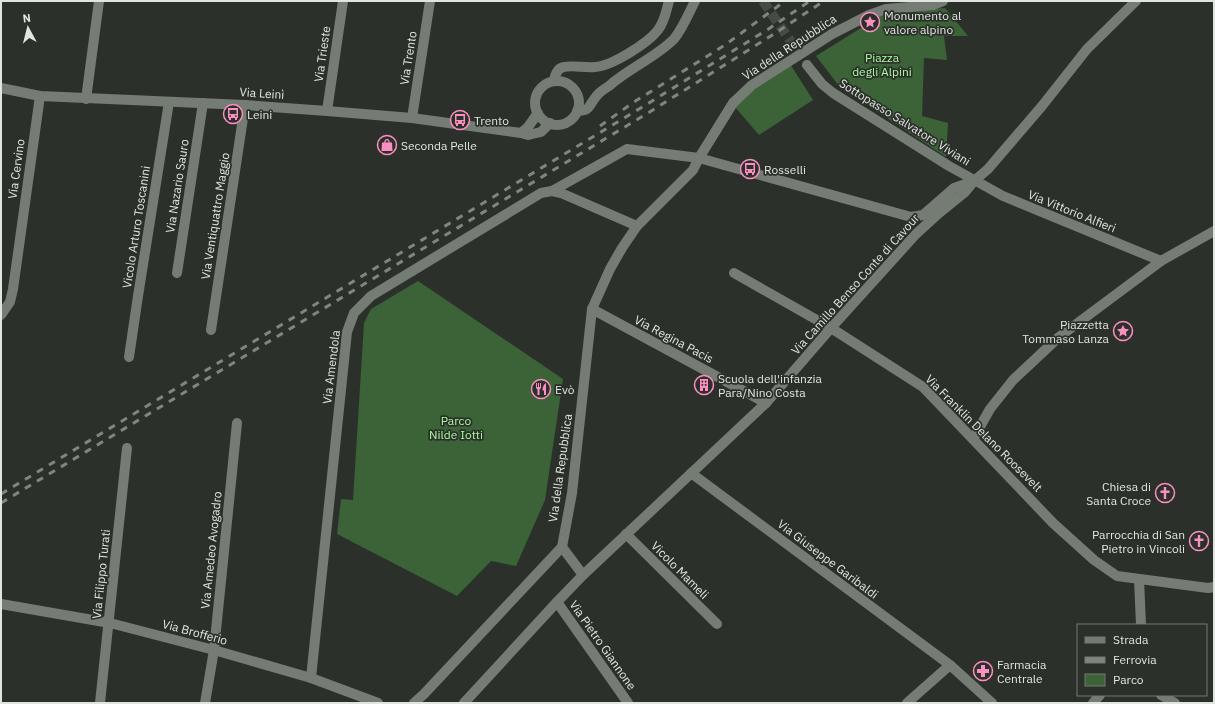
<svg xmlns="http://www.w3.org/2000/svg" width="1215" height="704" font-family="'IBM Plex Sans',sans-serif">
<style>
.green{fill:#3c6238}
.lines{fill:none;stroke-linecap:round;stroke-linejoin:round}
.secondary-tunnel{stroke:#464c45;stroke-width:10;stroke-dasharray:10 5;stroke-linecap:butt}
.street{stroke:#757c73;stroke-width:10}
.secondary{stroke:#757c73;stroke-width:10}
.rail{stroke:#80867f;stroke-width:3;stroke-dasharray:7 7;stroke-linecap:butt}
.labels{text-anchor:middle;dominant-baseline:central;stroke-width:3.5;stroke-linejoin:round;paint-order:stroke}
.poi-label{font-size:12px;fill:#e1e5e0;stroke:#2b312a;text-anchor:start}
.street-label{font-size:12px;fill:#e1e5e0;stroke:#2b312a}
.park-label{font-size:12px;fill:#aafc9f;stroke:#2b312a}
</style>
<rect width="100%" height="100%" fill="#2b312a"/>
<g class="green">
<polygon points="945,8 968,36 944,36 947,60 924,58 922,116 948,123 946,157 839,86 816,56 885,13"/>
<polygon points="790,64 813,100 759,135 735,107 761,83"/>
<polygon points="418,281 563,379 545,500 516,566 491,561 457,596 337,534 341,499 353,500 364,323 371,309"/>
</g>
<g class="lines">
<polyline class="secondary-tunnel" points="763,1 807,65"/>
<g class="street">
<polyline points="86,99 99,1"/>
<polyline points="327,111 343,1"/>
<polyline points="412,118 430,1"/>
<polyline points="552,191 627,149 699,158 733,103 752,85 832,34 869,15 886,9 933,5 943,1"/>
<polyline points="177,273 203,103"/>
<polyline points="734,273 831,328 923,387 1053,523 1094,560 1117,576 1208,588 1214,587"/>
<polyline points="592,309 766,403"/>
<polyline points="1,315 10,302 13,289 40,96"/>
<polyline points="211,330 245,105"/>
<polyline points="129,357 138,296 169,102"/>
<polyline points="973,439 990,409 1013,380 1059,337 1161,261"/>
<polyline points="691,473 950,665 992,703"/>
<polyline points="626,534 717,624"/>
<polyline points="1139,579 1141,625"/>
<polyline points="1,604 110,623 214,650 311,678 378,703"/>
<polyline points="311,678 347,332 354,313 371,296 541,193 552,191 561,193 637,226"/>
<polyline points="1161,695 1175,703"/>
<polyline points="100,703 127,448"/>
<polyline points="205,703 214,650 237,423"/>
<polyline points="464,703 557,602"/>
<polyline points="907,703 950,665"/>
<polyline points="1093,703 1100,695"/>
</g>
<g class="secondary">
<polyline points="807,65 822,84 833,93 949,166 1003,196 1161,261 1214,231"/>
<path d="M554,81c1,-6 3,-13 10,-14 8,-2 21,1 31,0 17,-1 53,-24 63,-37 7,-9 8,-19 11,-29"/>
<circle cx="557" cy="103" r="22"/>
<polyline points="1,88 40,96 245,105 327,111 412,118 521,133 528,135 541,132 550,123"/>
<path d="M577,111c13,0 11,-4 18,-13 3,-5 9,-9 14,-12 20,-18 46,-28 65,-47 9,-11 15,-26 21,-38"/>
<polyline points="521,133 528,127 538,113"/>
<polyline points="562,547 583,575 557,602 628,703"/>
<polyline points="583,575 766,403 831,328 916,234 939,213 965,192 974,181 988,169 1042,106 1087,49 1136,1"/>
<polyline points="414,703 424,694 562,547 572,493 592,309 610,269 622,248 637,226 693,170 699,158 911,217 923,215 954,188 974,181"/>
</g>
<g class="rail">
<polyline points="600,126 634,102 725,45 785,1"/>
<polyline points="1,494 644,106 770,28 810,1"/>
<polyline points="1,503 648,113 774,34 824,1"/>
</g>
</g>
<defs>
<symbol id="sight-ring" viewBox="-11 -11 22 22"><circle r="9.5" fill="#2b312a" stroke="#fc8fc1" stroke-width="1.5"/><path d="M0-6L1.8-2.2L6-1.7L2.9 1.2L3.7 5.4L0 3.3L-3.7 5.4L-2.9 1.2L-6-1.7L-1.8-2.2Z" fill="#fc8fc1"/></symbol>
<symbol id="bus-ring" viewBox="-11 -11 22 22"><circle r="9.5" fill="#2b312a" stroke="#fc8fc1" stroke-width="1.5"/><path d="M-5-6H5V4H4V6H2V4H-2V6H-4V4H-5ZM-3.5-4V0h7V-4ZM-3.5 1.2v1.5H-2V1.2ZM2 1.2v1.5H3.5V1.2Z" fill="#fc8fc1"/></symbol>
<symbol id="shop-ring" viewBox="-11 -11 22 22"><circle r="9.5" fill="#2b312a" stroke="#fc8fc1" stroke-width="1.5"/><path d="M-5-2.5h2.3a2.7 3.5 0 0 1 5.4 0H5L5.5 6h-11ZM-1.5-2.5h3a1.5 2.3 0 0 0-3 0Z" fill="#fc8fc1"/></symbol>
<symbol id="building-ring" viewBox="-11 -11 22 22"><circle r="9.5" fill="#2b312a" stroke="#fc8fc1" stroke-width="1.5"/><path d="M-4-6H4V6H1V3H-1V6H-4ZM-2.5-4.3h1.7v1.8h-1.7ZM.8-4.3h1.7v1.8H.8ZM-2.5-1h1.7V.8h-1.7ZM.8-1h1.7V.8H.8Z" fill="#fc8fc1"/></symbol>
<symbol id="restaurant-ring" viewBox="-11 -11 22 22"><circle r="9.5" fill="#2b312a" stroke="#fc8fc1" stroke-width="1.5"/><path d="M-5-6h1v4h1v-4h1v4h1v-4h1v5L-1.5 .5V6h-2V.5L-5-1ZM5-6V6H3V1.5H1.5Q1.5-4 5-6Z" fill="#fc8fc1"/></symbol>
<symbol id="church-ring" viewBox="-11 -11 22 22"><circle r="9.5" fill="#2b312a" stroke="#fc8fc1" stroke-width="1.5"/><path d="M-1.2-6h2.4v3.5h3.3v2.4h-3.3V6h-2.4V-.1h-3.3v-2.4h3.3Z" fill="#fc8fc1"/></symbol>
<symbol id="pharmacy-ring" viewBox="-11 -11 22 22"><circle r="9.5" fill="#2b312a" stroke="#fc8fc1" stroke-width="1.5"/><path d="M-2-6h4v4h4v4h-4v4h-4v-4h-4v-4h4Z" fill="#fc8fc1"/></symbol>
</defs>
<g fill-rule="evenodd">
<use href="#sight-ring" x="859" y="11" width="22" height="22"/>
<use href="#bus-ring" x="222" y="103" width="22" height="22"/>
<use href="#bus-ring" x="449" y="109" width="22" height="22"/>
<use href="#shop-ring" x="376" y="134" width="22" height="22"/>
<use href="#bus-ring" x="739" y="158" width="22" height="22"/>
<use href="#sight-ring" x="1112" y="320" width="22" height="22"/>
<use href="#building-ring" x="693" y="374" width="22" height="22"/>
<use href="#restaurant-ring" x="530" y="378" width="22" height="22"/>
<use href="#church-ring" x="1154" y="482" width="22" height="22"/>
<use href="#church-ring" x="1188" y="530" width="22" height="22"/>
<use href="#pharmacy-ring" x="972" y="660" width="22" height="22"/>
</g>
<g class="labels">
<g class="poi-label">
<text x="884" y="15">Monumento al<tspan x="884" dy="14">valore alpino</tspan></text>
<text x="247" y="114">Leini</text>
<text x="474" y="120">Trento</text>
<text x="401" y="145">Seconda Pelle</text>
<text x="764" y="169">Rosselli</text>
<text x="1109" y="324" text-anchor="end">Piazzetta<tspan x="1109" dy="14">Tommaso Lanza</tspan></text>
<text x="718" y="378">Scuola dell'infanzia<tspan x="718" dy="14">Para/Nino Costa</tspan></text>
<text x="555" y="389">Evò</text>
<text x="1151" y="486" text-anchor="end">Chiesa di<tspan x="1151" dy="14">Santa Croce</tspan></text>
<text x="1185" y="534" text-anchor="end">Parrocchia di San<tspan x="1185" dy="14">Pietro in Vincoli</tspan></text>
<text x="997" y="664">Farmacia<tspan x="997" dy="14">Centrale</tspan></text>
</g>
<g class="street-label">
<text transform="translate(789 47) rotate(-33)">Via della Repubblica</text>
<text transform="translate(322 54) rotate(-82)">Via Trieste</text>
<text transform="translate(408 58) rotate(-81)">Via Trento</text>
<text transform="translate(262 93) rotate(4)">Via Leinì</text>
<text transform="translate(905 122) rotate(32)">Sottopasso Salvatore Viviani</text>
<text transform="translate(16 169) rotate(-82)">Via Cervino</text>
<text transform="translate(177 186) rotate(-81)">Via Nazario Sauro</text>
<text transform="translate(1072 211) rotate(22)">Via Vittorio Alfieri</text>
<text transform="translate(215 216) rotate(-81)">Via Ventiquattro Maggio</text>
<text transform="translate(136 227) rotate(-81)">Vicolo Arturo Toscanini</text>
<text transform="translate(855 284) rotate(-48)">Via Camillo Benso Conte di Cavour</text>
<text transform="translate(674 339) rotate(28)">Via Regina Pacis</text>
<text transform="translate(331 367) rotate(-83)">Via Amendola</text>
<text transform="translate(984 433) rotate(45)">Via Franklin Delano Roosevelt</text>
<text transform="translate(560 468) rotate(-82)">Via della Repubblica</text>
<text transform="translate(211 550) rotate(-84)">Via Amedeo Avogadro</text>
<text transform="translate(828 559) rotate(37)">Via Giuseppe Garibaldi</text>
<text transform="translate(680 570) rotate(45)">Vicolo Mameli</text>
<text transform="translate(101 574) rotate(-84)">Via Filippo Turati</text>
<text transform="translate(195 632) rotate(15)">Via Brofferio</text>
<text transform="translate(603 645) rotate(55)">Via Pietro Giannone</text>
</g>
<g class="park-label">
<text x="882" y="57">Piazza<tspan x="882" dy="14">degli Alpini</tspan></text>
<text x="456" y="420">Parco<tspan x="456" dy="14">Nilde Iotti</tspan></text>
</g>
</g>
<rect width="1215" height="704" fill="none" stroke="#e1e5e0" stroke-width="4"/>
<rect x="1077" y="624" width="130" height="72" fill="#2b312a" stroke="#747973"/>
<rect x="1085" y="637" width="20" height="6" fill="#757c73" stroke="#747973"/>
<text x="1113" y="644" font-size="12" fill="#e1e5e0">Strada</text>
<rect x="1085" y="657" width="20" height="6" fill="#80867f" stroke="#747973"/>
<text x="1113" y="664" font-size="12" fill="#e1e5e0">Ferrovia</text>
<rect x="1085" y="674" width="20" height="12" fill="#3c6238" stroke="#747973"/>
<text x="1113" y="684" font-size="12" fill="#e1e5e0">Parco</text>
<g transform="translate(28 28) rotate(353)" stroke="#2b312a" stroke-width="3" paint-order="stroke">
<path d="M0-3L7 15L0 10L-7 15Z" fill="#e1e5e0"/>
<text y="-6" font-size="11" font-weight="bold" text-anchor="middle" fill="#e1e5e0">N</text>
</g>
</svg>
